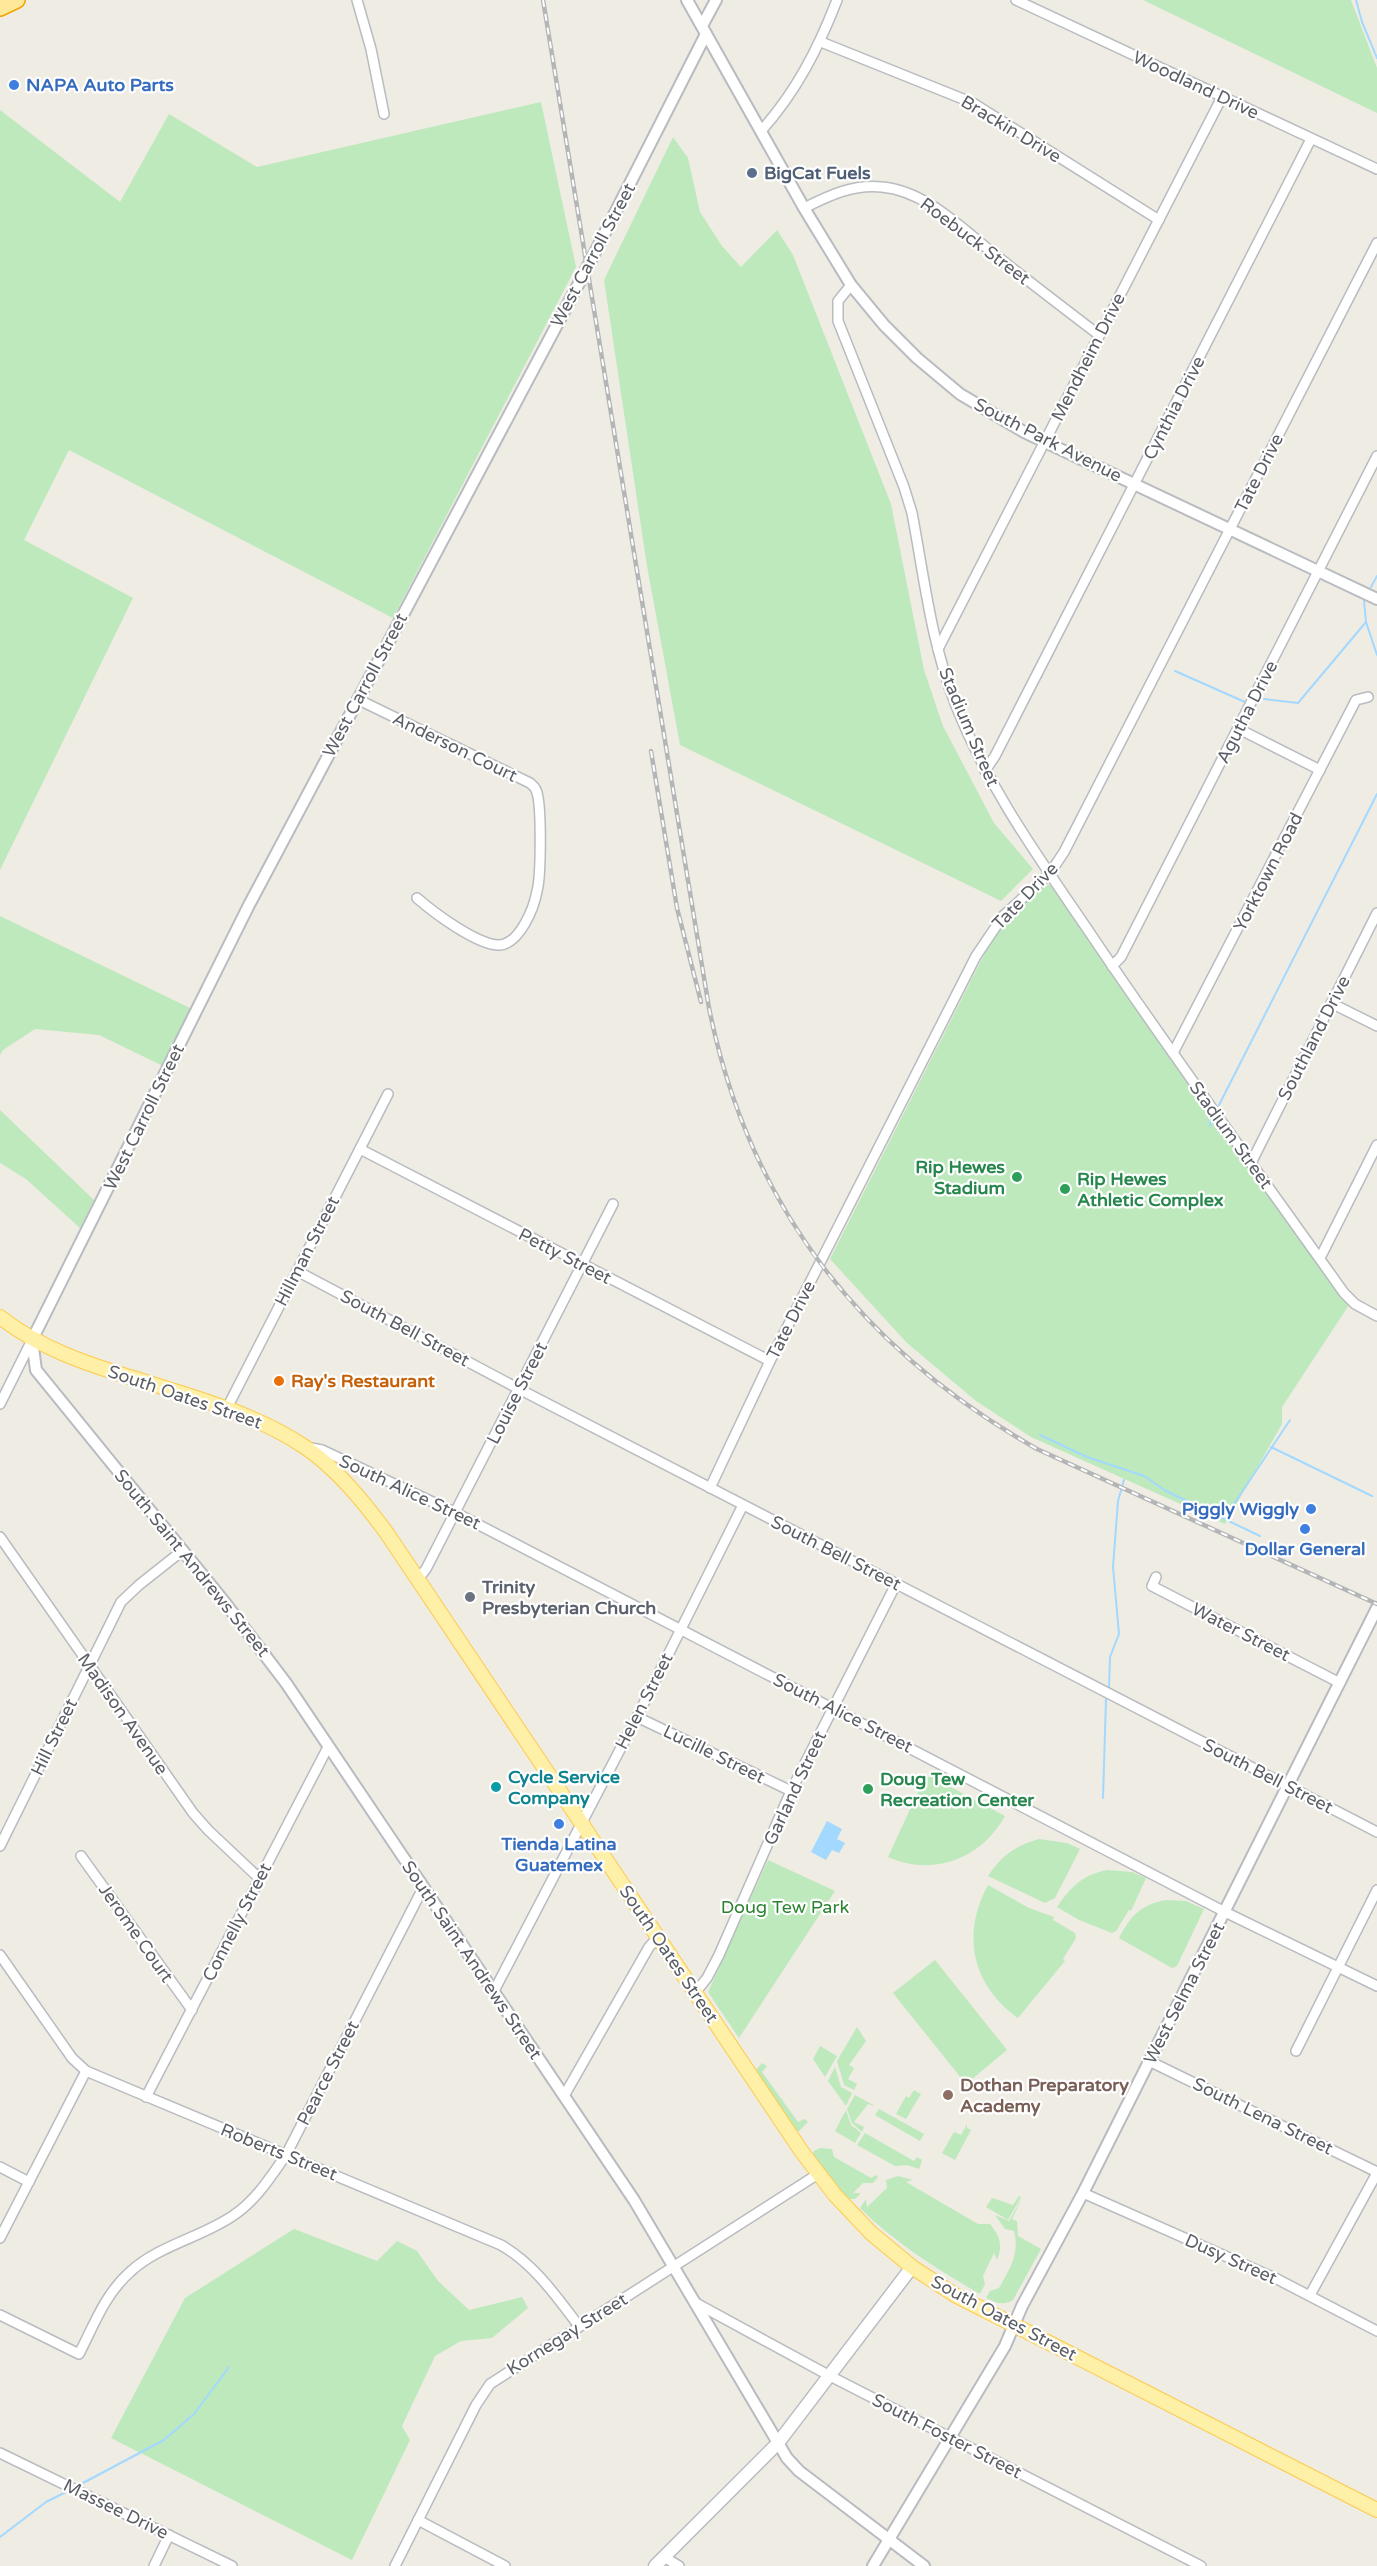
<svg xmlns="http://www.w3.org/2000/svg" width="1377" height="2566" font-family="'Varela Round',sans-serif">
<style>
.green{fill:#bde9bd}
.water{fill:#a3d8ff}
.lines{fill:none;stroke-linecap:round;stroke-linejoin:round}
.stream{stroke:#a3d8ff;stroke-width:2}
.minor-casing{stroke:#b8bbc0;stroke-width:12}
.tertiary-casing{stroke:#b8bbc0;stroke-width:14}
.secondary-casing{stroke:#b8bcc2;stroke-width:15}
.primary-casing{stroke:#fdca4d;stroke-width:16}
.trunk-casing{stroke:#f2a400;stroke-width:18}
.minor{stroke:#fff;stroke-width:9}
.tertiary{stroke:#fff;stroke-width:10}
.secondary{stroke:#fff;stroke-width:12}
.primary{stroke:#fff0a8;stroke-width:14}
.trunk{stroke:#ffe899;stroke-width:15}
.rail-casing{stroke:#b4b5b6;stroke-width:4.5}
.rail{stroke:#fff;stroke-width:2;stroke-dasharray:7;stroke-linecap:butt}
.shop-dot{fill:#3f7fe0;stroke:#fff;stroke-width:2}
.service-dot{fill:#5c6f8a;stroke:#fff;stroke-width:2}
.leisure-dot{fill:#2e9e5b;stroke:#fff;stroke-width:2}
.food-dot{fill:#e8710a;stroke:#fff;stroke-width:2}
.worship-dot{fill:#6b7280;stroke:#fff;stroke-width:2}
.culture-dot{fill:#0f9aa8;stroke:#fff;stroke-width:2}
.education-dot{fill:#8d6e63;stroke:#fff;stroke-width:2}
.labels{text-anchor:middle;dominant-baseline:central;stroke-width:4.5;stroke-linejoin:round;paint-order:stroke}
.shop-label{font-size:18px;font-weight:bold;fill:#366cbe;stroke:#fff}
.street-label{font-size:18px;fill:#5b5f65;stroke:#fff}
.service-label{font-size:18px;font-weight:bold;fill:#4e5e75;stroke:#fff;text-anchor:start}
.leisure-label{font-size:18px;font-weight:bold;fill:#27864d;stroke:#fff;text-anchor:start}
.food-label{font-size:18px;font-weight:bold;fill:#c56008;stroke:#fff;text-anchor:start}
.worship-label{font-size:18px;font-weight:bold;fill:#5b616d;stroke:#fff;text-anchor:start}
.culture-label{font-size:18px;font-weight:bold;fill:#0d838f;stroke:#fff;text-anchor:start}
.park-label{font-size:18px;fill:#2c8230;stroke:#fff}
.education-label{font-size:18px;font-weight:bold;fill:#785e54;stroke:#fff;text-anchor:start}
</style>
<rect width="100%" height="100%" fill="#efece3"/>
<g class="green">
<polygon points="1143,0 1351,0 1377,68 1377,113"/>
<polygon points="541,102 576,267 393,618 69,450 24,540 133,598 0,870 0,110 120,202 169,114 257,167"/>
<polygon points="673,137 688,158 700,212 722,246 741,267 777,230 793,255 891,504 924,670 943,726 994,823 1033,869 1001,901 680,745 647,566 604,280"/>
<path d="M1051,884l298,421 -67,102v17l-57,100 -194,-87 -55,-36 -69,-58 -77,-84 159,-314c13,-19 39,-54 62,-61z"/>
<polygon points="0,916 192,1009 163,1066 99,1035 35,1029 3,1050 0,1055"/>
<polygon points="0,1110 94,1200 80,1228 26,1179 0,1163"/>
<path d="M925,1777h7l73,39c-24,43 -72,61 -117,41z"/>
<path d="M1039,1839l28,4 13,6 -25,49 -10,5 -57,-27c14,-21 27,-30 51,-37z"/>
<polygon points="768,1860 835,1891 739,2038 708,1992"/>
<path d="M1108,1870l24,2 14,6 -15,33 -2,-1 -13,21 -4,2 -33,-13 -22,-13c14,-20 26,-33 51,-37z"/>
<path d="M988,1885l41,23 25,9 -1,3 22,13 1,5 -13,21 2,2 -47,57c-46,-33 -57,-83 -30,-133z"/>
<path d="M1166,1900l20,1 18,8 -27,57 -5,2 -53,-30c11,-22 23,-34 47,-38z"/>
<polygon points="935,1960 1007,2050 966,2084 893,1993"/>
<polygon points="857,2027 866,2041 849,2065 854,2068 848,2079 857,2084 854,2090 844,2085 837,2061"/>
<polygon points="820,2046 837,2056 825,2077 813,2059"/>
<polygon points="762,2063 767,2066 762,2072 798,2122 805,2119 808,2122 799,2131 796,2130 756,2070"/>
<polygon points="835,2067 841,2087 852,2093 846,2106 828,2081"/>
<polygon points="914,2090 921,2094 906,2119 896,2114 906,2096 909,2098"/>
<polygon points="855,2095 875,2106 868,2104 854,2122 864,2127 862,2132 852,2123 847,2109"/>
<polygon points="879,2109 924,2134 920,2141 875,2115"/>
<polygon points="846,2110 851,2125 861,2133 855,2143 835,2131"/>
<polygon points="967,2124 967,2128 971,2130 955,2160 942,2153 954,2132 961,2135"/>
<polygon points="865,2133 914,2161 917,2157 922,2160 919,2169 907,2165 895,2166 857,2145"/>
<polygon points="820,2148 832,2149 834,2157 871,2178 876,2175 878,2177 873,2183 863,2183 853,2193 861,2193 855,2199 848,2199 813,2155 814,2151"/>
<path d="M898,2176l15,4 -7,2 72,42h12c10,12 13,21 7,36l-3,-7 -11,23 2,8 -5,10c-42,-24 -86,-52 -120,-86l6,-9 1,8 20,-19 -1,-8z"/>
<polygon points="1019,2196 1021,2197 1008,2220 986,2207 992,2198 1013,2205"/>
<path d="M1023,2196l-11,23 5,2 1,15 23,13 -28,51c-10,6 -17,3 -27,-2l4,-7 9,-3c11,-19 21,-35 15,-57l-9,-2 -10,-14 14,6z"/>
<polygon points="294,2229 377,2261 397,2241 417,2251 438,2281 469,2310 522,2297 528,2308 492,2338 461,2341 435,2356 402,2426 410,2440 352,2560 111,2438 185,2298"/>
</g>
<polygon class="water" points="827,1821 842,1829 837,1839 845,1843 839,1853 832,1850 826,1860 811,1852"/>
<g class="lines">
<g class="stream">
<polyline points="1356,0 1362,22 1377,58"/>
<polyline points="1371,587 1377,576"/>
<polyline points="1364,601 1366,622 1377,655"/>
<polyline points="1175,671 1245,702"/>
<polyline points="1264,699 1298,703 1366,622"/>
<polyline points="1219,1105 1377,794"/>
<polyline points="1210,1126 1211,1118"/>
<polyline points="1040,1435 1087,1457 1144,1476 1166,1491 1260,1536"/>
<polyline points="1271,1447 1372,1496"/>
<polyline points="1219,1514 1224,1514 1230,1510 1290,1420"/>
<polyline points="1109,1687 1110,1657 1119,1634 1113,1567 1118,1501 1124,1480"/>
<polyline points="1103,1798 1106,1699"/>
<polyline points="81,2484 164,2440 194,2414 229,2367"/>
<polyline points="0,2537 46,2502 66,2492"/>
</g>
<defs>
<g id="minor">
<polyline points="357,0 371,49 384,114"/>
<polyline points="1016,0 1377,169"/>
<polyline points="821,42 973,103 1159,220"/>
<path d="M761,131c35,-39 57,-82 76,-131"/>
<path d="M804,208c26,-13 49,-24 78,-21 45,4 82,44 116,70 33,26 67,52 101,78"/>
<path d="M851,285l-13,16v20l66,166 8,26c12,63 19,129 43,190 33,85 84,155 135,230 82,122 169,240 254,360l11,11 22,12"/>
<polyline points="938,649 1222,97"/>
<path d="M357,699l173,84c2,2 5,4 6,7 6,12 5,87 1,101 -3,17 -17,52 -37,54 -22,1 -67,-33 -83,-47"/>
<polyline points="1239,729 1320,770"/>
<polyline points="985,771 995,756 1311,139"/>
<polyline points="1112,966 1121,957 1377,456"/>
<polyline points="1331,1003 1377,1026"/>
<polyline points="1173,1053 1356,700 1368,697"/>
<polyline points="360,1149 770,1361"/>
<polyline points="1251,1163 1377,913"/>
<polyline points="1320,1258 1377,1145"/>
<polyline points="297,1271 519,1389 1377,1832"/>
<polyline points="0,1404 32,1340"/>
<polyline points="227,1408 388,1094"/>
<polyline points="311,1448 322,1450 456,1513 1225,1912 1377,1986"/>
<polyline points="710,1488 770,1361 976,956 1003,916 1050,873 1064,852 1377,243"/>
<polyline points="0,1537 193,1813 208,1830 260,1879"/>
<polyline points="1156,1577 1152,1586 1340,1683"/>
<polyline points="418,1579 426,1569 613,1204"/>
<polyline points="637,1717 791,1791"/>
<polyline points="0,1846 121,1602 139,1585 182,1551"/>
<polyline points="81,1856 192,2010"/>
<path d="M0,1955l72,103 14,13 415,174c33,19 55,51 78,81"/>
<polyline points="494,1991 637,1717 743,1505"/>
<polyline points="695,1993 707,1978 719,1955 791,1791 896,1584"/>
<polyline points="1296,2051 1377,1890"/>
<polyline points="1149,2061 1377,2172"/>
<polyline points="564,2096 649,1947 658,1937"/>
<polyline points="146,2097 328,1747"/>
<polyline points="0,2167 29,2182"/>
<polyline points="1083,2193 1277,2279 1377,2331"/>
<polyline points="0,2238 86,2071"/>
<polyline points="1310,2295 1377,2173"/>
<polyline points="694,2302 830,2376 1201,2566"/>
<path d="M0,2315l79,39c15,-29 26,-60 51,-82 28,-26 69,-34 101,-55 24,-15 39,-39 55,-62l137,-267"/>
<polyline points="0,2453 232,2566"/>
<polyline points="418,2520 505,2566"/>
<polyline points="664,2557 679,2566"/>
<polyline points="154,2566 169,2535"/>
<polyline points="395,2566 476,2405 490,2384 818,2174"/>
</g>
<g id="tertiary">
<polyline points="687,0 804,208 851,285 884,325 917,358 960,394 1024,432 1377,599"/>
<polyline points="702,26 716,0"/>
<polyline points="706,34 586,270 249,905 32,1340 36,1370 226,1604 286,1683 634,2200 787,2458 799,2471 924,2566"/>
<polyline points="873,2566 1005,2346 1022,2306 1083,2193 1377,1608"/>
</g>
<polyline id="secondary" points="655,2566 778,2443 912,2267"/>
<path id="primary" d="M0,1317c41,32 87,47 136,62 57,18 118,34 169,68 32,22 58,54 81,85l416,620 33,43 36,38 41,34 43,28 422,215"/>
<polyline id="trunk" points="0,8 17,0"/>
</defs>
<use href="#minor" class="minor-casing"/>
<use href="#tertiary" class="tertiary-casing"/>
<use href="#secondary" class="secondary-casing"/>
<use href="#primary" class="primary-casing"/>
<use href="#trunk" class="trunk-casing"/>
<use href="#minor" class="minor"/>
<use href="#tertiary" class="tertiary"/>
<use href="#secondary" class="secondary"/>
<use href="#primary" class="primary"/>
<use href="#trunk" class="trunk"/>
<defs>
<g id="rail">
<path d="M543,0l166,1008c40,199 153,342 328,441l340,155"/>
<polyline points="651,751 677,908 701,1002"/>
</g>
</defs>
<use href="#rail" class="rail-casing"/>
<use href="#rail" class="rail"/>
</g>
<g class="shop-dot">
<circle cx="14" cy="85" r="6"/>
<circle cx="1311" cy="1509" r="6"/>
<circle cx="1305" cy="1529" r="6"/>
<circle cx="559" cy="1824" r="6"/>
</g>
<circle class="service-dot" cx="752" cy="173" r="6"/>
<g class="leisure-dot">
<circle cx="1017" cy="1177" r="6"/>
<circle cx="1065" cy="1189" r="6"/>
<circle cx="868" cy="1789" r="6"/>
</g>
<circle class="food-dot" cx="279" cy="1381" r="6"/>
<circle class="worship-dot" cx="470" cy="1597" r="6"/>
<circle class="culture-dot" cx="496" cy="1787" r="6"/>
<circle class="education-dot" cx="948" cy="2095" r="6"/>
<g class="labels">
<g class="shop-label">
<text x="26" y="85" text-anchor="start">NAPA Auto Parts</text>
<text x="1299" y="1509" text-anchor="end">Piggly Wiggly</text>
<text x="1305" y="1549">Dollar General</text>
<text x="559" y="1844">Tienda Latina<tspan x="559" dy="21">Guatemex</tspan></text>
</g>
<g class="street-label">
<text transform="translate(1196 85) rotate(25)">Woodland Drive</text>
<text transform="translate(1011 129) rotate(31)">Brackin Drive</text>
<text transform="translate(975 241) rotate(37)">Roebuck Street</text>
<text transform="translate(593 255) rotate(-62)">West Carroll Street</text>
<text transform="translate(1088 357) rotate(-63)">Mendheim Drive</text>
<text transform="translate(1174 408) rotate(-63)">Cynthia Drive</text>
<text transform="translate(1048 440) rotate(27)">South Park Avenue</text>
<text transform="translate(1259 473) rotate(-63)">Tate Drive</text>
<text transform="translate(365 685) rotate(-62)">West Carroll Street</text>
<text transform="translate(1247 712) rotate(-63)">Agutha Drive</text>
<text transform="translate(969 727) rotate(67)">Stadium Street</text>
<text transform="translate(455 747) rotate(26)">Anderson Court</text>
<text transform="translate(1268 872) rotate(-63)">Yorktown Road</text>
<text transform="translate(1025 896) rotate(-46)">Tate Drive</text>
<text transform="translate(1314 1038) rotate(-63)">Southland Drive</text>
<text transform="translate(144 1117) rotate(-64)">West Carroll Street</text>
<text transform="translate(1231 1135) rotate(54)">Stadium Street</text>
<text transform="translate(307 1251) rotate(-63)">Hillman Street</text>
<text transform="translate(565 1256) rotate(27)">Petty Street</text>
<text transform="translate(791 1320) rotate(-63)">Tate Drive</text>
<text transform="translate(405 1328) rotate(28)">South Bell Street</text>
<text transform="translate(517 1393) rotate(-63)">Louise Street</text>
<text transform="translate(185 1397) rotate(19)">South Oates Street</text>
<text transform="translate(410 1492) rotate(25)">South Alice Street</text>
<text transform="translate(836 1553) rotate(27)">South Bell Street</text>
<text transform="translate(192 1563) rotate(51)">South Saint Andrews Street</text>
<text transform="translate(1241 1632) rotate(27)">Water Street</text>
<text transform="translate(644 1701) rotate(-63)">Helen Street</text>
<text transform="translate(843 1713) rotate(27)">South Alice Street</text>
<text transform="translate(123 1714) rotate(55)">Madison Avenue</text>
<text transform="translate(54 1737) rotate(-64)">Hill Street</text>
<text transform="translate(714 1754) rotate(26)">Lucille Street</text>
<text transform="translate(1268 1776) rotate(27)">South Bell Street</text>
<text transform="translate(795 1788) rotate(-65)">Garland Street</text>
<text transform="translate(237 1922) rotate(-63)">Connelly Street</text>
<text transform="translate(136 1933) rotate(55)">Jerome Court</text>
<text transform="translate(669 1954) rotate(56)">South Oates Street</text>
<text transform="translate(472 1960) rotate(56)">South Saint Andrews Street</text>
<text transform="translate(1184 1993) rotate(-63)">West Selma Street</text>
<text transform="translate(328 2073) rotate(-63)">Pearce Street</text>
<text transform="translate(1263 2116) rotate(26)">South Lena Street</text>
<text transform="translate(279 2152) rotate(22)">Roberts Street</text>
<text transform="translate(1231 2259) rotate(24)">Dusy Street</text>
<text transform="translate(1004 2318) rotate(28)">South Oates Street</text>
<text transform="translate(567 2334) rotate(-32)">Kornegay Street</text>
<text transform="translate(947 2436) rotate(27)">South Foster Street</text>
<text transform="translate(116 2509) rotate(26)">Massee Drive</text>
</g>
<g class="service-label">
<text x="764" y="173">BigCat Fuels</text>
</g>
<g class="leisure-label">
<text x="1005" y="1167" text-anchor="end">Rip Hewes<tspan x="1005" dy="21">Stadium</tspan></text>
<text x="1077" y="1179">Rip Hewes<tspan x="1077" dy="21">Athletic Complex</tspan></text>
<text x="880" y="1779">Doug Tew<tspan x="880" dy="21">Recreation Center</tspan></text>
</g>
<g class="food-label">
<text x="291" y="1381">Ray's Restaurant</text>
</g>
<g class="worship-label">
<text x="482" y="1587">Trinity<tspan x="482" dy="21">Presbyterian Church</tspan></text>
</g>
<g class="culture-label">
<text x="508" y="1777">Cycle Service<tspan x="508" dy="21">Company</tspan></text>
</g>
<g class="park-label">
<text x="785" y="1907">Doug Tew Park</text>
</g>
<g class="education-label">
<text x="960" y="2085">Dothan Preparatory<tspan x="960" dy="21">Academy</tspan></text>
</g>
</g>
</svg>
